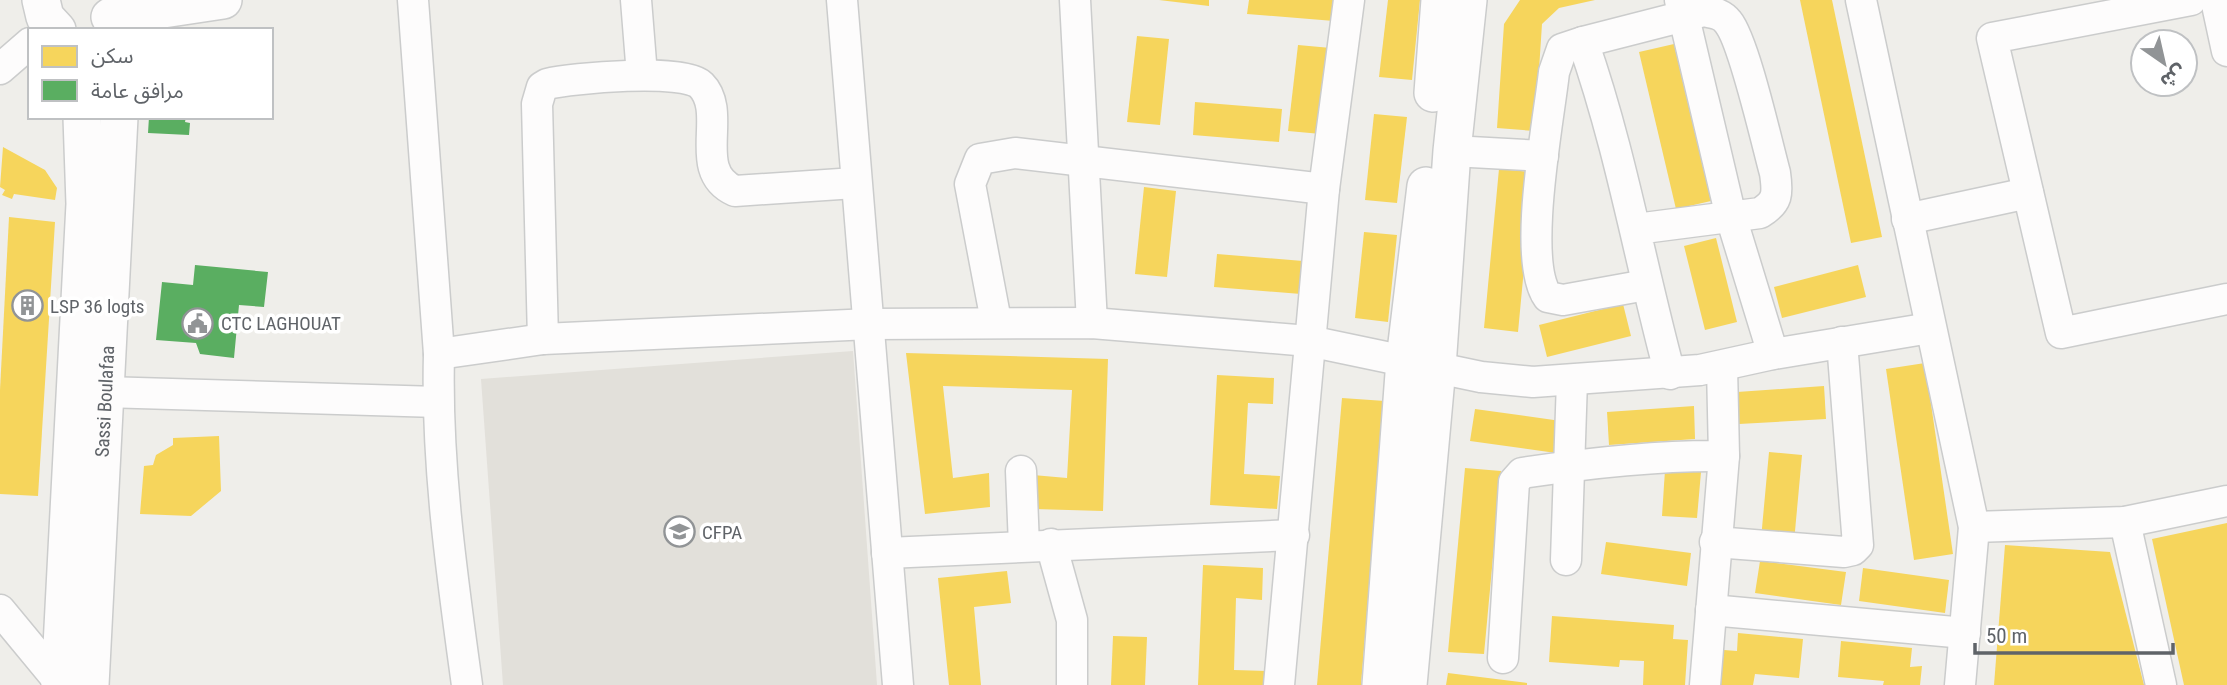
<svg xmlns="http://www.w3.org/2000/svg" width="2227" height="685" font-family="'Roboto Condensed','Noto Sans Arabic',sans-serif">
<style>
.education{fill:#e2e0da}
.homes{fill:#f6d55c}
.public{fill:#5aae61}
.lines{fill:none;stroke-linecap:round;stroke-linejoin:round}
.minor-casing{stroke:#cbcccc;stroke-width:33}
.tertiary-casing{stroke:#cbcccc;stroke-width:40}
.minor{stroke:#fdfcfc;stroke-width:30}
.tertiary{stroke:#fdfcfc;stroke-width:37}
.labels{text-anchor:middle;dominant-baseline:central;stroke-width:7;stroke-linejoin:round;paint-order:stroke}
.poi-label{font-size:19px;fill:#5f6368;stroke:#fff;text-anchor:start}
.street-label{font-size:19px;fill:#5f6368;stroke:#fff}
</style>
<rect width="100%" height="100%" fill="#efeeea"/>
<polygon class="education" points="853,351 877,685 503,685 481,379"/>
<g class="homes">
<polygon points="1159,0 1209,0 1209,6"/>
<polygon points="1249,0 1336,0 1334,21 1247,14"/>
<polygon points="1388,0 1420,0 1412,80 1379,77"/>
<polygon points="1520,0 1595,0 1559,8 1542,24 1535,131 1497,128 1504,24"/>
<polygon points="1800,0 1832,0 1882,237 1851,243"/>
<polygon points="1137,36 1169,39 1160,125 1127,122"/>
<polygon points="1674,44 1711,201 1676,209 1639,52"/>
<polygon points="1298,45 1331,48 1321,134 1288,131"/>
<polygon points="1195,102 1282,109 1279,142 1193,135"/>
<polygon points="1374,114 1407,117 1397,203 1365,200"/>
<polygon points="3,147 45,170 57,188 55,200 14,194 12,199 2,195 5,190 0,187"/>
<polygon points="1499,169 1533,172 1518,332 1484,328"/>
<polygon points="1144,187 1176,191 1167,277 1135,274"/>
<polygon points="9,217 55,222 38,496 0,494 0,390"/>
<polygon points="1364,232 1397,235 1388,322 1355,318"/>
<polygon points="1716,238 1737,322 1705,330 1684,246"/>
<polygon points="1217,254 1303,261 1301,294 1214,287"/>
<polygon points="1858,265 1866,297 1782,318 1774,287"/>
<polygon points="1623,304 1631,336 1547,357 1539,325"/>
<polygon points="906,353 1108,359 1103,511 1034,509 1033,475 1067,478 1072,390 943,386 953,478 989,473 990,507 925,514"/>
<polygon points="1925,363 1953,554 1914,560 1886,369"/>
<polygon points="1217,375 1274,378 1273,404 1248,403 1244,474 1280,476 1277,509 1210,505"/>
<polygon points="1824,386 1826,419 1739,424 1737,392"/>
<polygon points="1342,398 1385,401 1361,685 1317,685"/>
<polygon points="1694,406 1695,439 1609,445 1607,412"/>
<polygon points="1475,409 1561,421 1556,453 1470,441"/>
<polygon points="219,436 221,491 191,516 140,514 144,466 153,465 156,455 173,445 173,438"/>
<polygon points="1769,452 1802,455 1794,542 1761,539"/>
<polygon points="1465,468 1501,471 1484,654 1448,652"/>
<polygon points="1665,470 1701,472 1697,518 1662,516"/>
<polygon points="2227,523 2227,685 2184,685 2152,539"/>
<polygon points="1606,542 1691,553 1687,586 1601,574"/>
<polygon points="2005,545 2110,552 2144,685 1994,685"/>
<polygon points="1760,561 1846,572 1841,605 1755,593"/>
<polygon points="1203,565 1263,568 1262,600 1236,598 1234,670 1267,671 1267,685 1198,685"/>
<polygon points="1863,568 1949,580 1945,613 1859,601"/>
<polygon points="1007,571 1011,603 974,607 981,685 949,685 938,578"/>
<polygon points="1552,616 1674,625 1673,639 1688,640 1685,685 1643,685 1644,661 1620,660 1619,667 1549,662"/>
<polygon points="1738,633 1803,639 1799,678 1755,674 1753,685 1720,685 1724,650 1737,651"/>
<polygon points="1113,636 1147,637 1145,685 1111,685"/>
<polygon points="1841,641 1912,648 1910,667 1922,666 1920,685 1883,685 1884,681 1838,677"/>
<polygon points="1448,673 1527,683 1527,685 1446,685"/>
</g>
<g class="public">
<polygon points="149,117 186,117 185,122 190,123 189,135 148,133"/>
<polygon points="195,265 268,272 264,307 239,305 234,358 200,354 196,343 156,340 162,282 193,285"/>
</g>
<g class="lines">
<defs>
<g id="minor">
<path d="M413,0l26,354c-3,110 13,222 28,331"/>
<polyline points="636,0 642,75"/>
<polyline points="842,0 898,685"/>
<polyline points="1075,0 1092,323"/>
<polyline points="1680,0 1731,217 1773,354"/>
<polyline points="1861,0 1974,527 1960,685"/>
<polyline points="2191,0 1992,38 2061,333 2227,299"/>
<polyline points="2216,0 2227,51"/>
<path d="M1583,42l-21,7 -8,23c-5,47 -33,189 -6,225l15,3 83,-15"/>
<polyline points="0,69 30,43"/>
<polyline points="1452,151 1543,156"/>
<polyline points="1907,219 2028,193"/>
<path d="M1636,229l124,-16c18,-11 18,-19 15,-40 -8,-29 -31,-132 -47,-151 -6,-8 -14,-9 -24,-11l-121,31c38,108 57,221 87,332"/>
<polyline points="996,321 970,184 980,159 1015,153 1324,189"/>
<path d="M543,339l-6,-235 5,-17 5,-3c24,-6 138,-16 154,1 28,28 -11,86 34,106l120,-8"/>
<polyline points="439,354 543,339 870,324 1092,323 1309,341 1481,377 1533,382 1700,370 1773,354 1930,328"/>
<polyline points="104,392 438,402"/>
<polyline points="1021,471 1024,546"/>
<polyline points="2125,522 2161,685"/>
<polyline points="1974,527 2125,522 2227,501"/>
<polyline points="1715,542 1844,552 1853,550 1858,545 1842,342"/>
<polyline points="1051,544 1072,620 1072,685"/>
<polyline points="887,553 1294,535"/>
<polyline points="1566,560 1572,380"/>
<polyline points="0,610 62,685"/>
<polyline points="1711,610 1965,633"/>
<path d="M1503,658l11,-176 8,-9c66,-10 135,-18 202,-17l-2,-89"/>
<polyline points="1279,685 1324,189 1349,0"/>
<polyline points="1705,685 1724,456"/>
</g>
<g id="tertiary">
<polyline points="41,0 45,17 57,30"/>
<polyline points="110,17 223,0"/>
<polyline points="1433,93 1440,0"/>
<polyline points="60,685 85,204 82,117"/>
<path id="s1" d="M90,685l29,-568"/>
<polyline points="1381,685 1405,360 1426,186"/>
<polyline points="1408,685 1437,367 1452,151 1468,0"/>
</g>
</defs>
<use href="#minor" class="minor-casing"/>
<use href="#tertiary" class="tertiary-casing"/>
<use href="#minor" class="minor"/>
<use href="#tertiary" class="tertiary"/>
</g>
<defs>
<symbol id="building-ring" viewBox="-11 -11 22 22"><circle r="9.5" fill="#fff" stroke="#919496" stroke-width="1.5"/><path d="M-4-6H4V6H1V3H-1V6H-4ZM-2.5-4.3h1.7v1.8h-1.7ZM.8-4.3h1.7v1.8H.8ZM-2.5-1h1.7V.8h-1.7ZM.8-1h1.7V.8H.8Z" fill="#919496"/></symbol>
<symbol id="civic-ring" viewBox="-11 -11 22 22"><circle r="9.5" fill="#fff" stroke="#919496" stroke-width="1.5"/><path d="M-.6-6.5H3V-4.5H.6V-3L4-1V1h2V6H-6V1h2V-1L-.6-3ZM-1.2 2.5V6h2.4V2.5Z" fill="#919496"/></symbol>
<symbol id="university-ring" viewBox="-11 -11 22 22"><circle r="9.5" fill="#fff" stroke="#919496" stroke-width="1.5"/><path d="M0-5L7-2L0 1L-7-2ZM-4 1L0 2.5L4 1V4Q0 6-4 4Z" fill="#919496"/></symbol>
</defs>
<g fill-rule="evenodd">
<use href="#building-ring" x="10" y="288" width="35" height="35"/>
<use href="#civic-ring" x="180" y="306" width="35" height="35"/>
<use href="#university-ring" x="662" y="514" width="35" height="35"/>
</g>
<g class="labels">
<g class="poi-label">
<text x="50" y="306">LSP 36 logts</text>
<text x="221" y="323">CTC LAGHOUAT</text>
<text x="702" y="532">CFPA</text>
</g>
<g class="street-label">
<text stroke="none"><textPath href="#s1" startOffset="284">Sassi Boulafaa</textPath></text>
</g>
</g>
<rect x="28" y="28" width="245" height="91" fill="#ffffff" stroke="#bfc1c3" stroke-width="2"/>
<rect x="42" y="46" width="35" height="21" fill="#f6d55c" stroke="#bfc1c3" stroke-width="2"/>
<text x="91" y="63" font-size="21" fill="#5f6368">سكن</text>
<rect x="42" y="80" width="35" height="21" fill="#5aae61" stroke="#bfc1c3" stroke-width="2"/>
<text x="91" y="98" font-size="21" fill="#5f6368">مرافق عامة</text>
<g transform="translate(2164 63) rotate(146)"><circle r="33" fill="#ffffff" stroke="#bfc1c3" stroke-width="2"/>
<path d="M0-5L12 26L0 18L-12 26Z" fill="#919496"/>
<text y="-10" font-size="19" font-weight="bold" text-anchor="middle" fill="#5f6368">ش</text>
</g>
<path d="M1975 643v10h198v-10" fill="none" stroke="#5f6368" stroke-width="3.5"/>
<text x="1986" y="643" font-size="21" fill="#5f6368" stroke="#ffffff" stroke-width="5" paint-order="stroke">50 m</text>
</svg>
